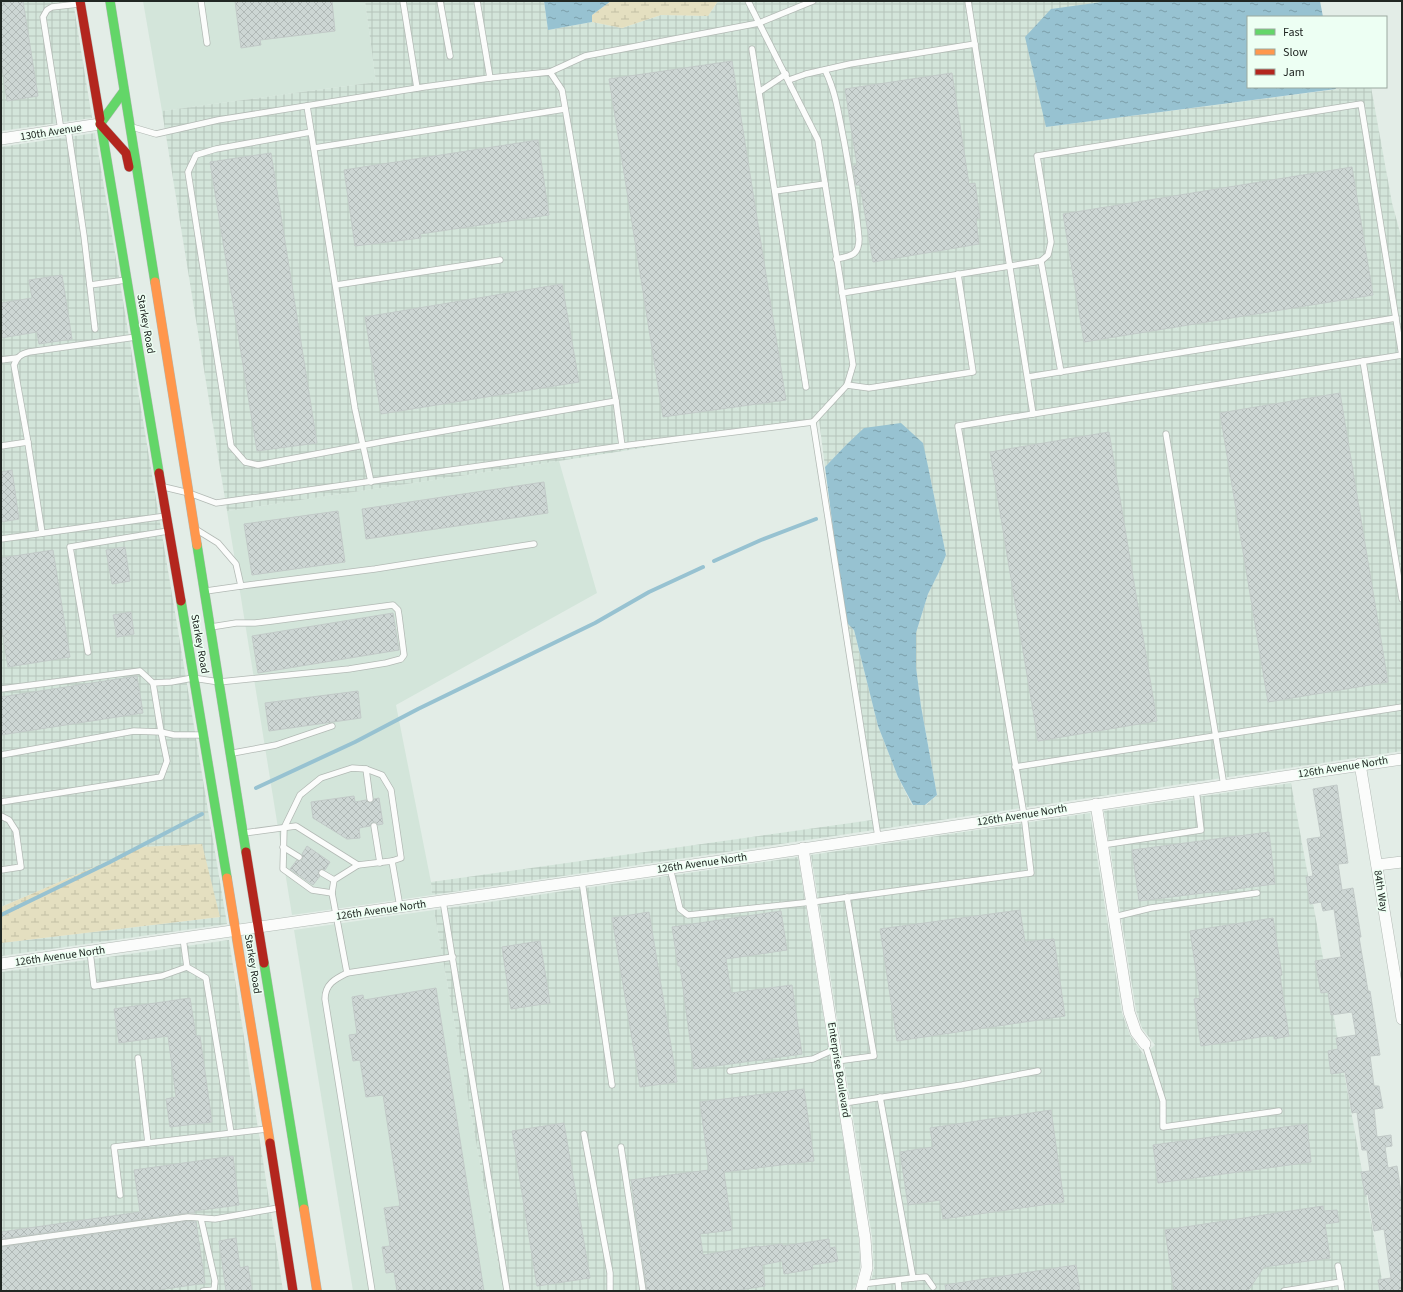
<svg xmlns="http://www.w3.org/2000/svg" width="1403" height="1292" font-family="'Source Sans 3',sans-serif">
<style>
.built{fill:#d3e5da}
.industrial{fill:url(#industrial-grid)}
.wetland{fill:url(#wetland-marsh)}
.water{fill:url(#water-ripples)}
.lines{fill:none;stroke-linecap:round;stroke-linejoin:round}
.stream{stroke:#97c2d1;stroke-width:4}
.building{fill:url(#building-cross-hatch);stroke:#c2cac8}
.lane-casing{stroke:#b2b9b4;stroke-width:7}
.street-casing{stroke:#b2b9b4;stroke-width:12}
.fast-casing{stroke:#b2b9b4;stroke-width:10}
.slow-casing{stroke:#b2b9b4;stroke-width:10}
.jam-casing{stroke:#b2b9b4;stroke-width:10}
.lane{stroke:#fbfcfb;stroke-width:5.5}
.street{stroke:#fbfcfb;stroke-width:11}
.fast{stroke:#63d668;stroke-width:9}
.slow{stroke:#ff974d;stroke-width:9}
.jam{stroke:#b3261e;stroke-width:9}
.labels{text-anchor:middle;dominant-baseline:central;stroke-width:3;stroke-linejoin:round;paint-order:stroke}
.street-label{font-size:11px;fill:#212723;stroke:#edfff3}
</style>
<defs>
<pattern id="industrial-grid" width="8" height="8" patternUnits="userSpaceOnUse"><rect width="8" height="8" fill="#d3e5da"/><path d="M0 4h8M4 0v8" fill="none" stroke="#b5c4bb"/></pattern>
<pattern id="wetland-marsh" width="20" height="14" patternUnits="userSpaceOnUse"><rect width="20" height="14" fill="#e4dfc0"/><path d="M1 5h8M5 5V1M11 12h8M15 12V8" fill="none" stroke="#c3bfa5"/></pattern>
<pattern id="water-ripples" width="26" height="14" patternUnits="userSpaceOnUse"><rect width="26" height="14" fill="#97c2d1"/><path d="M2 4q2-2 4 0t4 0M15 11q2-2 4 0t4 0" fill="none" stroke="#7b9ea9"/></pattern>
<pattern id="building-cross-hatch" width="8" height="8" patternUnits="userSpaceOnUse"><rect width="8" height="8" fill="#cdd6d4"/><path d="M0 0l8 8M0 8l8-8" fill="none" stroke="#b0b8b6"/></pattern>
</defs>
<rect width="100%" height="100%" fill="#e3ede7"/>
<g class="built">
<polygon points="143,1 365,1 376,82 162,111"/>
<polygon points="559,461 597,593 396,705 431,882 432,895 292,915 227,511"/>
<polygon points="434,910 503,1291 353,1291 294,930"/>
</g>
<g class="industrial">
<polygon points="1,1 73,1 92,118 1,131"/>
<polygon points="365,1 544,1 548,30 592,22 622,28 661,15 708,16 718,1 1109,1 1051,10 1046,127 1355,87 1371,87 1392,203 1402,240 1402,751 754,848 432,895 431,882 872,820 845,621 854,630 878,726 898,777 912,805 926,805 937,795 921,706 916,667 916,633 928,594 939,572 946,555 929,471 845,446 825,467 819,420 559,461 227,511 162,111 376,82"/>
<polygon points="95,133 227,924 1,956 1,943 220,917 141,847 1,907 1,147"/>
<polygon points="1291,783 1384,1291 869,1291 874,1268 872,1237 811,855 1090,813 1122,1013 1130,1035 1144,1055 1155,1045 1142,1028 1136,1010 1104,811"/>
<polygon points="798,857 859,1239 860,1267 856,1286 851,1291 503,1291 434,910"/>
<polygon points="229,940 283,1291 1,1291 1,972"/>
</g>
<g class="wetland">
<polygon points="611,1 718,1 708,16 661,15 622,28 592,22 592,15"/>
<polygon points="202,844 220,917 1,943 1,907 141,847"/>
</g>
<g class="water">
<polygon points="544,1 611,1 592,15 592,22 548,30"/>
<polygon points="1109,1 1320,1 1323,17 1248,17 1248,87 1335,87 1336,89 1046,127 1025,37 1051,9"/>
<polygon points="901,423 923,443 929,471 946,555 939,572 928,594 916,633 916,667 921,706 937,795 925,805 913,805 898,777 878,726 854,630 845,621 825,467 845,446 864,428"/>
</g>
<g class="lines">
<g class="stream">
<polyline points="714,561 761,540 816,519"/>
<polyline points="256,788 355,742 418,709 595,623 649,592 703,567"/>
<polyline points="1,915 110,862 202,814"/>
</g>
</g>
<g class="building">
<polygon points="17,1 23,1 38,96 7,101 1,62 1,3"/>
<polygon points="235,1 332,1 335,31 260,40 261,45 241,48"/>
<polygon points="732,61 786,400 663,417 609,79"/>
<polygon points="952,73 969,184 975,183 980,218 976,219 979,244 873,262 860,185 856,185 853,166 857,165 845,89"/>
<polygon points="538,140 549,215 420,234 421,238 355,246 344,170"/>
<polygon points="271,153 317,443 257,451 210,162"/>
<polygon points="1352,167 1373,295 1084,342 1063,214"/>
<polygon points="62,275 72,339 39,344 37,332 1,338 1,303 32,298 29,280"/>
<polygon points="562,284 579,382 381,414 365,317"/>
<polygon points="1340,393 1388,682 1268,702 1220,413"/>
<polygon points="1109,432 1157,721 1038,741 990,452"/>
<polygon points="12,470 19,519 1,522 1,472"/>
<polygon points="544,482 548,513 366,539 362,509"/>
<polygon points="338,511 345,562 252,575 244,524"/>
<polygon points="125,547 130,581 112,584 106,550"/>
<polygon points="53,550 70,657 8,667 1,625 1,558"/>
<polygon points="131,612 134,634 117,637 113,615"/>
<polygon points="393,613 399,650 258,673 252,636"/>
<polygon points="137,676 143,713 1,735 1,697"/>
<polygon points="358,691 361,718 269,731 265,703"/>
<polygon points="1337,785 1348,863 1338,864 1342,890 1353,888 1361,937 1359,937 1368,991 1370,991 1380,1055 1370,1056 1374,1086 1379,1086 1383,1108 1374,1109 1377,1137 1391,1135 1392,1146 1385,1147 1388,1168 1397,1166 1402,1200 1402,1291 1380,1291 1378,1280 1391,1278 1384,1229 1374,1231 1368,1194 1365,1195 1361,1172 1370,1171 1367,1150 1362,1150 1357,1112 1352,1113 1345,1072 1331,1074 1328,1051 1338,1049 1336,1038 1356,1035 1352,1012 1331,1015 1328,992 1321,993 1315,961 1341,957 1334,909 1323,911 1321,902 1310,904 1306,877 1313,876 1307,839 1321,837 1313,789"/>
<polygon points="354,796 355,802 366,800 370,803 373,802 374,799 379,798 383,824 378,825 376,822 373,822 370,826 359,828 360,838 347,839 313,818 311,802"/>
<polygon points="1269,832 1275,884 1139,901 1132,850"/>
<polygon points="307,846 330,862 325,870 322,869 319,871 318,873 320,876 313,885 290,869 297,860 299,861 302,860 303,857 302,854"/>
<polygon points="1020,910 1025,942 1054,939 1065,1016 897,1041 880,929"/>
<polygon points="781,911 787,950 726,959 731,993 792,985 802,1054 694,1069 680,966 678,966 672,927"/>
<polygon points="649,912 677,1082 640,1087 612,918"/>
<polygon points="1273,918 1282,975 1280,976 1289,1036 1274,1039 1274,1035 1201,1046 1194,999 1200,998 1190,931"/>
<polygon points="540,941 550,1003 511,1009 502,947"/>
<polygon points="436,988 484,1291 397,1291 394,1272 386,1273 382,1247 390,1246 384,1208 400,1206 383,1095 366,1097 360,1060 353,1061 349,1035 357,1034 352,997 363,995 364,1000"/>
<polygon points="190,998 196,1036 200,1036 212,1122 170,1127 166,1099 176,1097 168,1036 119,1043 114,1009"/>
<polygon points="804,1089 814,1161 724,1172 732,1230 700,1234 703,1255 759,1246 759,1247 782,1244 783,1246 829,1239 830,1248 835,1247 838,1261 812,1265 813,1269 784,1274 782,1261 762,1265 765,1286 734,1291 647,1291 631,1180 709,1170 700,1102"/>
<polygon points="1051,1110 1064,1202 943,1219 940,1200 908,1205 900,1152 933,1147 930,1128"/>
<polygon points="564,1123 590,1278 537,1286 512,1131"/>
<polygon points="1307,1124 1311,1162 1158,1183 1153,1145"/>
<polygon points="233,1156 239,1205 194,1211 195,1213 187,1213 1,1239 1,1232 140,1212 134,1170"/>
<polygon points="1323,1206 1324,1211 1337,1210 1339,1222 1325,1224 1330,1258 1264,1267 1248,1291 1174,1291 1165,1230"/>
<polygon points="188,1221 196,1222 205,1283 152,1291 1,1291 1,1247"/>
<polygon points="236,1238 240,1268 248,1266 252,1291 226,1291 219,1241"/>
<polygon points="1076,1265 1080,1291 946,1291 945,1285"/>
</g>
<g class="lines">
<defs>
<g id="lane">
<polyline points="201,1 207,43"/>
<polyline points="403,1 417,88"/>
<polyline points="440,1 450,56"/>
<polyline points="477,1 490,78"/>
<polyline points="748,1 818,140 840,278 853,365 847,385 813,422"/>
<polyline points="968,1 1033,414"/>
<polyline points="752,49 806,387"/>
<path d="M825,70c11,22 14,47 19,71 6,33 12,65 15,98 0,17 -9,17 -23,20"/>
<polyline points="550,72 585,56 759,23 813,1"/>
<polyline points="789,80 806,74 850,64 975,44"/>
<polyline points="759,92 786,74"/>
<polyline points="307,106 355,409 371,482"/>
<polyline points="132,127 156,134 218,120 424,87 490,78 550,72 562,90 616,401 622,446 216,503 189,493 164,487"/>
<polyline points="68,129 84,236 95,329"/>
<polyline points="61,130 43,17 47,10 52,7 79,4"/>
<polyline points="311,132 216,149 196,155 188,172 231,446 245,462 258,465 386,441 616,401"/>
<polyline points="314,148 565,109"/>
<polyline points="775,191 825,184"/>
<polyline points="1041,261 1061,372"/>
<polyline points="90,285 126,280"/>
<polyline points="336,285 500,260"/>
<polyline points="842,293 1041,261 1048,255 1051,242 1037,156 1361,104 1402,356"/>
<polyline points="1,360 17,358"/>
<polyline points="1363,361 1402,599"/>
<polyline points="1028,377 1396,318"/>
<polyline points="847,385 869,388 973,372 958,274"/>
<polyline points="1166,434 1224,786"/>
<polyline points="1,446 28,442"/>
<polyline points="622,446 813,422 878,837"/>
<polyline points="197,530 218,543 236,564 241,586 206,591"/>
<path d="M42,533l-15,-96 -13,-72c3,-8 7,-11 15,-13l107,-15"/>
<polyline points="1,539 166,516"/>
<polyline points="241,586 375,569 534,544"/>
<polyline points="88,652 70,547 168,531"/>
<polyline points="1,689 140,671 153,683 171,682 193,678 219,682 349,669 386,663 401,659 404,655 399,616 398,610 393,605 272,621 255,623 236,623 211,627"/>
<polyline points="233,753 276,745 332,726"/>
<polyline points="1,755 134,731 161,732 174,735 202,735"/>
<polyline points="1015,767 1402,707"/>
<polyline points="366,769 370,799"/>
<polyline points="1,802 161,777 167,761 161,732 153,683"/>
<polyline points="1,816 9,820 16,831 21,867 1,870"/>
<polyline points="374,826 380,863"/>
<polyline points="244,833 296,826 358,865"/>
<polyline points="1102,845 1201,830 1196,789"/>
<polyline points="283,847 299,857"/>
<polyline points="670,868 680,909 688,915 812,902 1031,873 1024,815 958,426 1402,355"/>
<polyline points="322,873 334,880"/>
<polyline points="582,881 612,1085"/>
<polyline points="332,893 312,890 283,869 284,828 300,795 321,778 352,768 366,769 382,775 391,790 401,858 392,861"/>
<polyline points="443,901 507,1291"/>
<polyline points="1114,917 1151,908 1257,893"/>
<polyline points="183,938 187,967 206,978 231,1133"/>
<polyline points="90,951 94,986 162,976 187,967"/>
<polyline points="347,973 453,957"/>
<polyline points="1145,1044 1163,1101 1163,1127 1279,1111"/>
<polyline points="138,1058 148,1143 267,1129"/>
<polyline points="837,1061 874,1056 847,897"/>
<polyline points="730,1071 813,1059 835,1049"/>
<polyline points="880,1097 913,1278"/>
<polyline points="844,1103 962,1085 1038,1071"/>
<polyline points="584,1134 610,1273 610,1291"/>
<polyline points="621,1147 643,1291"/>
<polyline points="120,1195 114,1147 148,1143"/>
<polyline points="201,1219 215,1281 214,1290 203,1291"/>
<polyline points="1,1243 188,1217 215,1219 278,1208"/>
<polyline points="1338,1266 1342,1291"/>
<polyline points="898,1281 899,1291"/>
<polyline points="862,1284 913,1278 926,1277 933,1287"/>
<path d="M372,1291l-47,-292c0,-15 10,-20 22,-26l-15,-80 2,-13 24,-15 34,-4 8,46"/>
<polyline points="1284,1291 1341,1282"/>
</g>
<g id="street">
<polyline points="1,139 100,124"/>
<polyline points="1360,764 1402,1019"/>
<polyline points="1096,804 1129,1012 1136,1032 1145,1044"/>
<polyline points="803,848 865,1238 867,1268 861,1291"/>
<polyline points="1377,865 1402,862"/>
<polyline points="1,964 755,856 1402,759"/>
</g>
<g id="fast">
<polyline points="110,1 155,282"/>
<polyline points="100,119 159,473"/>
<polyline points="100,124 124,91"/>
<polyline points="197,545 246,852"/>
<polyline points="181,601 227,878"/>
<polyline points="264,963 304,1209"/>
</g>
<g id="slow">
<polyline points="155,282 197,545"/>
<polyline points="227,878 270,1143"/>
<polyline points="304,1209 317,1291"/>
</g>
<g id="jam">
<polyline points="80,1 100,119"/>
<polyline points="100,124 126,153 129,167"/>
<polyline points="159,473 181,601"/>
<polyline points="246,852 264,963"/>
<polyline points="270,1143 293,1291"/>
</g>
</defs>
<use href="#lane" class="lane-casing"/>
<use href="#street" class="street-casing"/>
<use href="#fast" class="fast-casing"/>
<use href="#slow" class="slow-casing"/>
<use href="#jam" class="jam-casing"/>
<use href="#lane" class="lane"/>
<use href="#street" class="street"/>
<use href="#fast" class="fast"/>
<use href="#slow" class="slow"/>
<use href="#jam" class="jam"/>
</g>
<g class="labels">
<g class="street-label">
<text transform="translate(51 132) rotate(-9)">130th Avenue</text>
<text transform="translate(146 324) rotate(80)">Starkey Road</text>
<text transform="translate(200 644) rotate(80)">Starkey Road</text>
<text transform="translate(1343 767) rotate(-9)">126th Avenue North</text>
<text transform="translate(1022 815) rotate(-9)">126th Avenue North</text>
<text transform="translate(702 863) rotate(-8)">126th Avenue North</text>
<text transform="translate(1381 891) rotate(81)">84th Way</text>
<text transform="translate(381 910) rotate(-8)">126th Avenue North</text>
<text transform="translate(60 956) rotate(-8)">126th Avenue North</text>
<text transform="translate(253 964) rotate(81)">Starkey Road</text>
<text transform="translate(839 1070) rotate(81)">Enterprise Boulevard</text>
</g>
</g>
<rect width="1403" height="1292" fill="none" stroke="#212723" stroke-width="4"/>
<rect x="1247" y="16" width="140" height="72" fill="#edfff3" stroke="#9ba9a0"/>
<rect x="1255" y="29" width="20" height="6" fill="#63d668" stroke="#9ba9a0"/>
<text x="1283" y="36" font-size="12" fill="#212723">Fast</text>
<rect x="1255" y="49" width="20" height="6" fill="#ff974d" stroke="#9ba9a0"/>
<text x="1283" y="56" font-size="12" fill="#212723">Slow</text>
<rect x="1255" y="69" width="20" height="6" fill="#b3261e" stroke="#9ba9a0"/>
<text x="1283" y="76" font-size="12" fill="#212723">Jam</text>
</svg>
